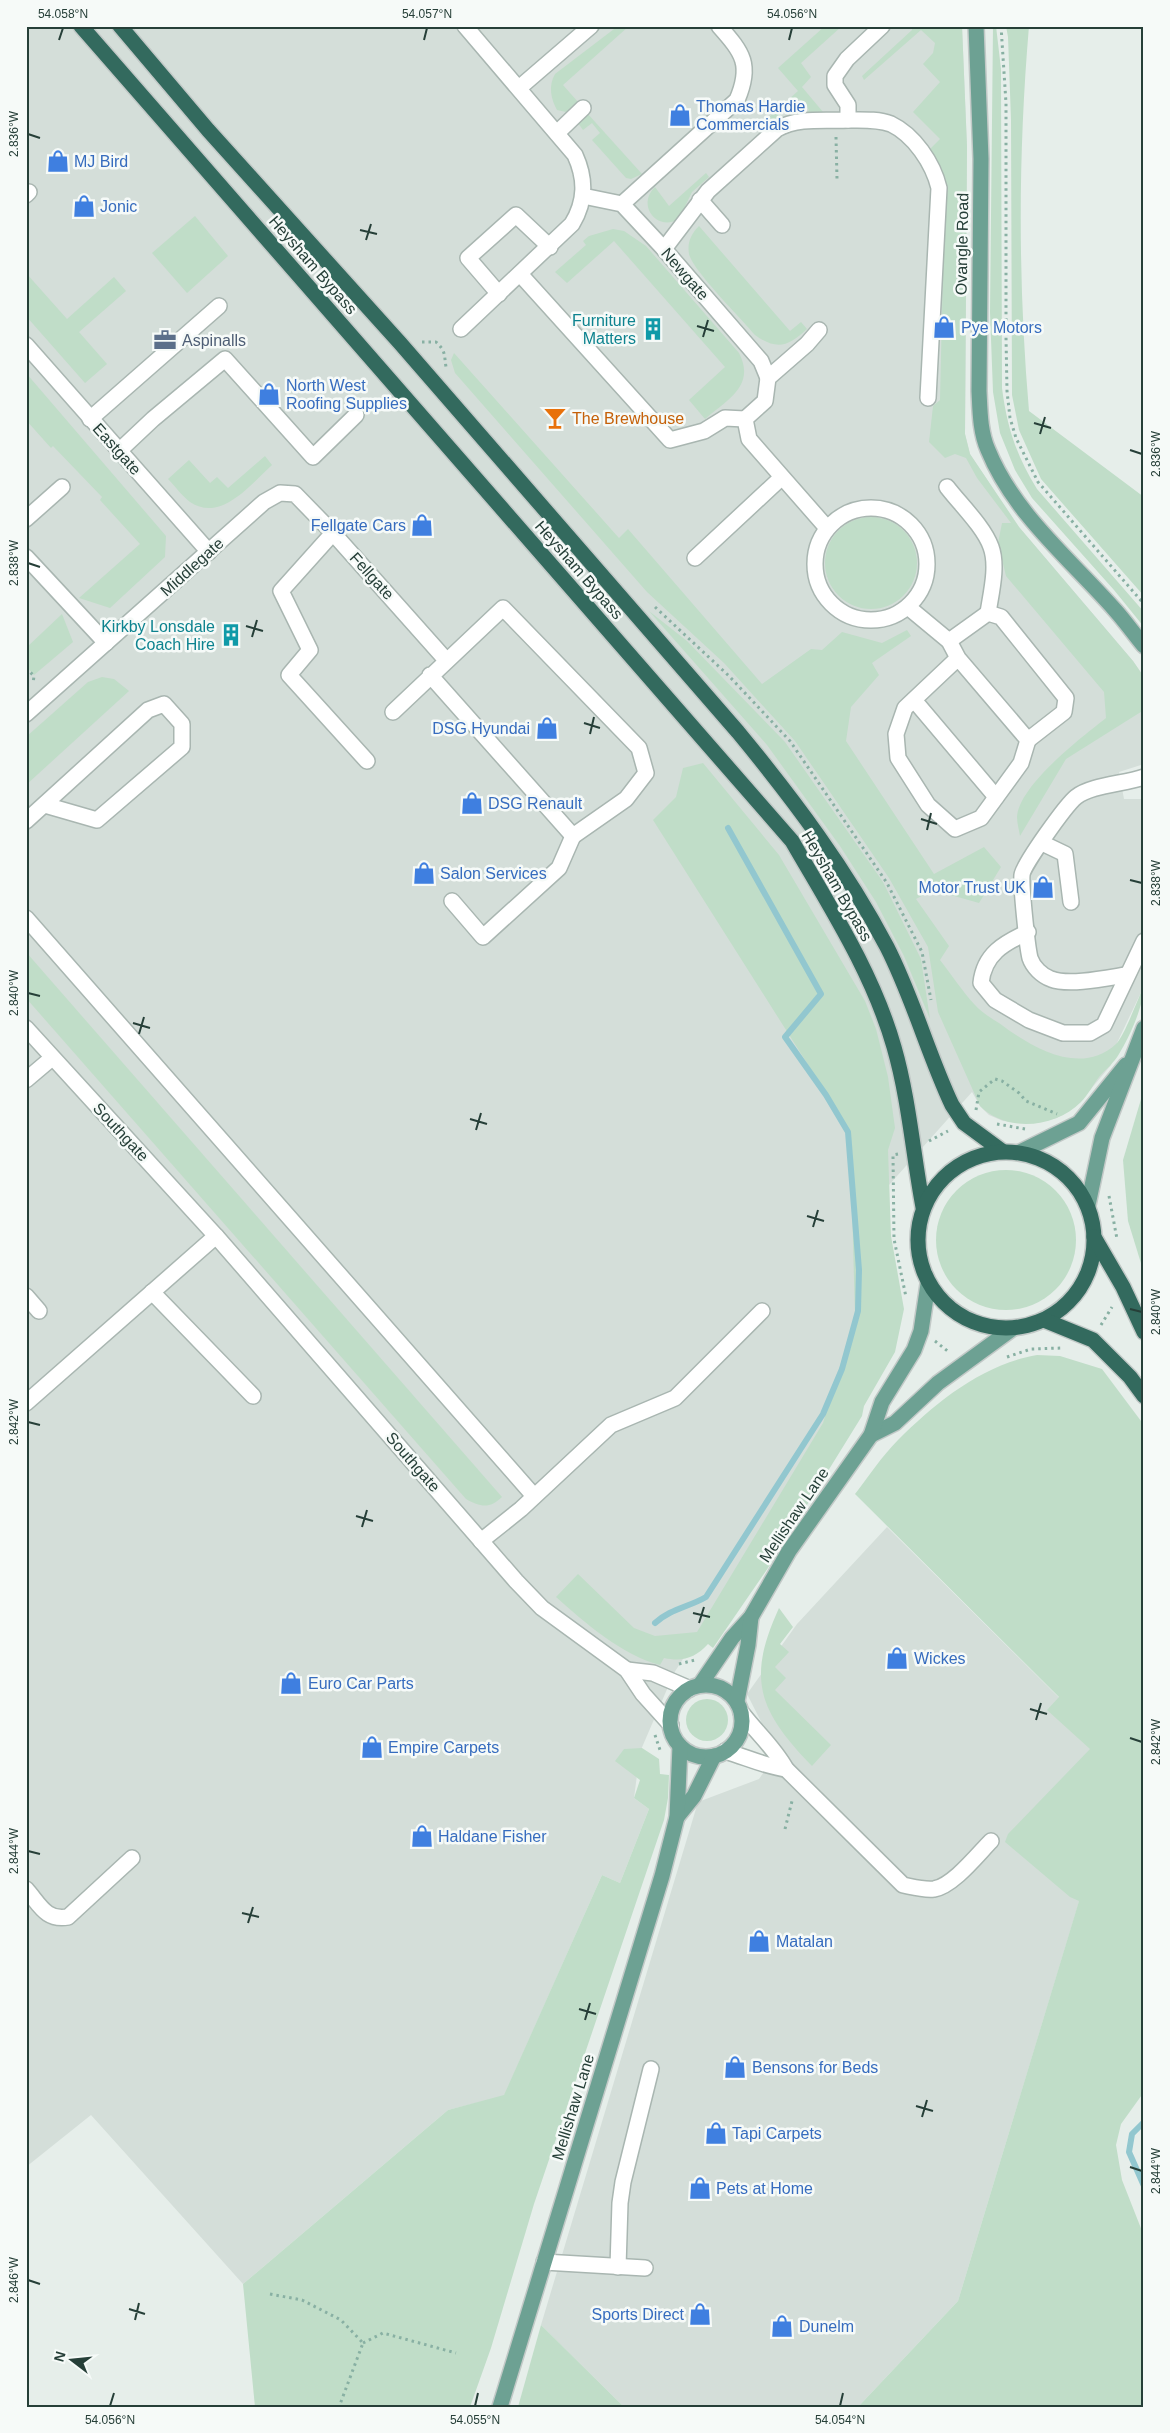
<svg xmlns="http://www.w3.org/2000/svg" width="1170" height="2433" font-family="Helvetica,sans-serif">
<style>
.built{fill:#d4ded9}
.green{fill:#c0ddc8}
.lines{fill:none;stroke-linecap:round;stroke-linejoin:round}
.stream{stroke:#92c7cf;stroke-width:6}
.minor-casing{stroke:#a9b6b1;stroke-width:18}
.major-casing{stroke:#c2c9c7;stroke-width:18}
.highway-casing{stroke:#c2c9c7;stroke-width:18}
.path{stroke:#88b0a3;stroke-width:3;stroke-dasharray:2.5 4;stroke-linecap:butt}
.minor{stroke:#fff;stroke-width:15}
.major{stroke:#6da193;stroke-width:15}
.highway{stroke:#336a5e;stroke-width:15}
.ticks{fill:none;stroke:#263f38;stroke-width:2}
.labels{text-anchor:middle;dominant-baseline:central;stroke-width:5;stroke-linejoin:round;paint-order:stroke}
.shop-label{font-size:16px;fill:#366cbe;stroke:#f6faf8;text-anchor:start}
.street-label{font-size:16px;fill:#263f38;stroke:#f6faf8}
.culture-label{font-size:16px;fill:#0d838f;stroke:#f6faf8;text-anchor:end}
.service-label{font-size:16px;fill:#4e5e75;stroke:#f6faf8;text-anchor:start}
.food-label{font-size:16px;fill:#c56008;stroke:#f6faf8;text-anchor:start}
.neatline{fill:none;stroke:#263f38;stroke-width:2}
.ticks-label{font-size:12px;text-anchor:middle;fill:#263f38}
</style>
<rect width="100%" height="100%" fill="#e6eeea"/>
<g class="built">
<polygon points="26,26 962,26 967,147 965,434 970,454 1019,527 1133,661 1144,677 1144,764 1119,772 1124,799 1144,799 1144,986 1117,1043 1111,1065 1080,1102 1057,1118 1037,1123 1003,1121 989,1115 980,1106 972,1092 864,1213 889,1338 674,1673 640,1752 634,1798 649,1809 620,1883 602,1875 504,2096 448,2110 243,2284 91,2115 26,2167"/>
<polygon points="887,1527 1122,1760 958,2301 858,2407 624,2407 541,2325 698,1802 759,1779 777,1753 747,1694 797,1624"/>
</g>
<g class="green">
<path d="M618,26h11l-66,59 15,17 -12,10 -9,-2c-6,-11 -9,-24 -2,-36z"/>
<polygon points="825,26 842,26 801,63 811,77 802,87 823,112 821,114 803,116 809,110 799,99 772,122 769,117 798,91 778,68"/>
<path d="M912,26h50l5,121 -2,287 5,20 49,73 114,134 11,16v33l-78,49 -46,77c-1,-6 -3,-13 -3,-19 2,-32 65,-80 89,-99l-2,-26 -98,-116 -8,-33 4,-20h9l-34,-45 -11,-20 -11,-4 -10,4 -16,-16 4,-36 7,-6 5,-221 -16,-29 11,-11 -27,-27 27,-30 -17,-18 10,-11 2,-10 -14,-13 -57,50 -2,-4 50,-46z"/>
<path d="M993,26h3l5,43 1,319c5,39 14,67 35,101l107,123v15l-30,-37 -82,-92 -17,-28 -15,-37 -7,-41 -3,-80z"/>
<path d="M1006,26h23c-11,129 -11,257 0,385l115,86v99l-103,-117 -22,-49 -7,-35 -1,-275 -3,-83z"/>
<polygon points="587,113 642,174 631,179 626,178 592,140 600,133 592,123 583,130 578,123"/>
<path d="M706,173l3,4 -17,15 -13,27c-22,13 -43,-14 -24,-32l14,19z"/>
<polygon points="195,216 228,256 187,293 152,253"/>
<path d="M699,226l91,105 11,-9 6,7c-18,17 -30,22 -52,6 -13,-16 -62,-64 -66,-81 -2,-11 2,-20 10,-28z"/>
<path d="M613,229l11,2 22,15 93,107c17,33 -12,47 -34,66l-16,-19 36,-33 -111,-126 -47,42 -12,-11 31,-27 -3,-4 6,-5z"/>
<polygon points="26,273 67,319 114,277 126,291 79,332 107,364 85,383 26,316"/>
<path d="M454,353l165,185 9,-9 134,155 49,-35 11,1 20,-18 40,11 25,-13 4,6 -39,27 7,12 -28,32 -5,34 88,133 50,-27 17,20 -22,36 -46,-13 -17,9 33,47 -9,14c12,15 22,31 35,45 6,7 16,13 24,18 32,24 81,54 117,21 8,-7 22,-46 28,-58 0,19 -15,52 -25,68 -5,9 -13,15 -20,23 -6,8 -11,18 -18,25 -26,26 -74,31 -101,4l-42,-94 -10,-65 -39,-69 -94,-137 -71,-78 -77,-71 -192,-219 -4,-13z"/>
<polygon points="26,373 166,536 165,557 110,608 79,598 140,544 100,500 102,497 53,446 51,448 26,420"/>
<path d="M265,456l7,9c-21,19 -51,58 -82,37 -8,-6 -15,-16 -22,-23l21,-19 21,23 7,-6 11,11z"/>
<circle cx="871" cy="563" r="46"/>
<polygon points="649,611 687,641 785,742 883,882 921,959 930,1019 904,956 876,902 840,846 767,745"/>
<polygon points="62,614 73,642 34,675 26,666 26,648"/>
<polygon points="102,677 114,679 129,691 26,785 26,737 88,682"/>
<path d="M703,763l76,92 86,146 11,28 12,48 7,51 -7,22 3,86 13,73 -9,43 -31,54 -2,10 -94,152 -55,80 -5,-4c-13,14 -25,18 -44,14l-4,7c-37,-9 -76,-43 -104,-68l22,-23 56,54 21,8 42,-4 126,-209 32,-107 -5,-185 -197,-311 23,-23 7,-29z"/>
<path d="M26,952l476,545c-12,12 -22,10 -36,2l-440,-501z"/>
<polygon points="1144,1089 1144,1273 1128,1221 1123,1160"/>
<circle cx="1006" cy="1240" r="70"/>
<path d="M1037,1355l23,1 42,13 42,56v667l-23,32 -5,21 6,35 22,56v164l-2,7h-284l100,-106 121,-400 -9,-4 -65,-55 3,-8 82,-85 -43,-39 12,-13 -204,-203c14,-18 27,-38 43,-54 38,-38 85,-76 139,-85z"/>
<path d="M779,1608l14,19 -13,17 9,8 -14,15 11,11 -11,12 56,55 -19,21c-53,-55 -66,-86 -33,-158z"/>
<circle cx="707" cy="1720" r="21"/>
<polygon points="642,1748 659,1759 660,1774 669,1775 668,1798 664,1820 534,2204 491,2348 470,2407 255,2407 243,2284 448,2110 504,2095 602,1875 620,1883 649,1809 634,1798 640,1780 615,1761 624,1749"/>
<polygon points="541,2325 624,2407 518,2407"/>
</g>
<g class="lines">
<g class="stream">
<path d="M655,1623c15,-14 34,-16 51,-26l117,-183 19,-45 16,-58 1,-41 -11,-138 -22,-37 -41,-58 36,-43 -93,-166"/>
<polyline points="1144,2122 1132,2134 1129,2152 1144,2186"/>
</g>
<defs>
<g id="minor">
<polyline points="519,88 591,26"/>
<path d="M848,120c14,0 30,-1 43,4 23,11 42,39 48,64l-11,210"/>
<polyline points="557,133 583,108"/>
<polyline points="26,195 29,192"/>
<polyline points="583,196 622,204 664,249 761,361 768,378"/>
<polyline points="700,200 722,225"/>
<path d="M622,204l115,-104c15,-35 6,-47 -18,-74"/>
<path d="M664,249l44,-58 69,-62c21,-12 48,-8 71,-9v-15l-13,-20v-9l12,-17 35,-33"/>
<polyline points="520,274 670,440 704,431 725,418 745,419"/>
<polyline points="499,294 468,258 516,215 550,247"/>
<path d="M461,329l111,-105c14,-23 14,-45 3,-69l-110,-129"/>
<polyline points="819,330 807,344 768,378 765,401 745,419 749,439 827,528"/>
<polyline points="26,345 209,552"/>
<polyline points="90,419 219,306"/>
<polyline points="119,451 153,419 225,359 313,457 356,415"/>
<path d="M947,487c13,17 37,40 44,60 7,19 0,46 -3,66"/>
<circle cx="871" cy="564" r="56"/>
<polyline points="26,519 62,487"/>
<polyline points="333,533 281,591 310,650 289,675 367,761"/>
<polyline points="26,557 106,643"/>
<polyline points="695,558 781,478"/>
<polyline points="908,607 949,641 958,658 1028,740 1021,763 981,818 955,829 928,805 898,758 896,734 905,708 958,658"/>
<polyline points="949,641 988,613 1001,617 1066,698 1064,712 1028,740"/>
<polyline points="914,700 996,797"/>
<polyline points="393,712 503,608 639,748 646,773 626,799 573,836 430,675"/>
<polyline points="26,714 264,502 280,493 295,494 333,533 446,660"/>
<polyline points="26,821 148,710 164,704 182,724 182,747 97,820 45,805"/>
<polyline points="1042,843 1065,854 1071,902"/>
<polyline points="452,901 483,937 559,868 573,836"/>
<polyline points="26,918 534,1496"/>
<path d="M1028,932c-24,11 -44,22 -47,51l14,17 34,20 34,13h27l14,-8 40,-84"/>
<path d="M1126,975c-19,3 -57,11 -75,4 -9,-3 -18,-12 -21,-21 -3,-12 -9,-72 -8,-83 1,-10 44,-70 54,-78 15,-12 48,-13 68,-20"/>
<polyline points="26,1028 216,1236 516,1581 542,1608 627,1670 643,1694 671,1725"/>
<polyline points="26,1080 52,1058"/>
<polyline points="152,1292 253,1396"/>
<polyline points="26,1296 39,1311"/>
<polyline points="26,1403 216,1236"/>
<polyline points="481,1541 521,1509 611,1425 675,1398 762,1311"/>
<polyline points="627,1670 653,1673 690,1689"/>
<path d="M741,1712c15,20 33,35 45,57l117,116c10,2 20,5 31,4 19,-3 44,-35 57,-48"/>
<path d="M725,1751c21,6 39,15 61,18"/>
<path d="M26,1889c14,16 20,32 42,28l64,-59"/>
<polyline points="544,2262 645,2268"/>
<polyline points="618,2267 620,2203 623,2182 651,2069"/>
</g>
<g id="major">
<path d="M976,26l5,133 -2,232c1,20 1,41 9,59 26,64 83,110 127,160 10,11 19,24 29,36"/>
<polyline points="1020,1152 1079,1123 1126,1065"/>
<polyline points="1088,1205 1102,1138 1144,1028"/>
<polyline points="871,1435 895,1423 938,1383 1012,1329"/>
<polyline points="700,1685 732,1638 751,1617 789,1551 871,1435 882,1402 914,1350 921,1331 928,1284"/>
<circle cx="706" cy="1721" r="36"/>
<polyline points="737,1701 748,1645 751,1617"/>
<polyline points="677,1817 694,1796 714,1756"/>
<polyline points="500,2407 662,1876 677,1817 680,1746"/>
</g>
<g id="highway">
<path d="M81,26l711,815c38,66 81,132 102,206 15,52 19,107 29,160"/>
<path d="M120,26l88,104 192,213 338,389c56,68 108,137 149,215 26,51 41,107 65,158l12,18 38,28"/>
<circle cx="1006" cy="1240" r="88"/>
<polyline points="1094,1237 1123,1287 1144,1332"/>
<polyline points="1044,1320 1093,1340 1130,1377 1144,1396"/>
</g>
</defs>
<use href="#minor" class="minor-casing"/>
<use href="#major" class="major-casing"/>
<use href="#highway" class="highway-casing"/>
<g class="path">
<polyline points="1001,26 1006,103 1006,337 1007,391 1010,418 1016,438 1038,482 1144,604"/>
<polyline points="836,137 837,179"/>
<path d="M422,342h14c10,9 8,13 10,25"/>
<polyline points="655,607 729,676 790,741 887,883 922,952 931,1000"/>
<polyline points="26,668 34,676 33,684"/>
<polyline points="976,1110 979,1092 995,1079 1002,1081 1019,1093 1026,1101 1057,1114"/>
<polyline points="997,1124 1025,1129"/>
<polyline points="929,1141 948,1131"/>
<polyline points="898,1154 893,1155 894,1239 906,1297"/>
<polyline points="1109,1196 1117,1239"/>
<polyline points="1101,1325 1112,1307"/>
<polyline points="935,1341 950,1353"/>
<polyline points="1007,1357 1031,1349 1062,1348"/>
<polyline points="679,1664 695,1660"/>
<polyline points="655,1735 661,1753"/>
<polyline points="785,1829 792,1801"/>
<polyline points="270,2294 302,2300 341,2320 363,2343 339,2407"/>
<polyline points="363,2343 383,2333 456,2353"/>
</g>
<use href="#minor" class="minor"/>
<use href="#major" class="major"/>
<use href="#highway" class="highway"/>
</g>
<path class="ticks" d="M59,40l4,-12M424,40l3,-12M789,40l3,-12M28,134l12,4M360,230l17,4M366,240l5,-16M697,326l17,5M703,337l5,-17M1034,423l17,5M1040,434l5,-17M1130,450l12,4M28,563l12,4M246,626l17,5M252,637l5,-17M584,723l16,5M590,734l4,-17M921,819l16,5M927,830l4,-17M1130,880l12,3M28,993l12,3M133,1023l17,5M139,1034l5,-17M470,1119l17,5M476,1130l5,-17M807,1216l17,5M813,1227l5,-17M1130,1309l12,3M28,1422l12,3M356,1516l17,5M362,1527l5,-17M693,1613l17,4M699,1623l5,-16M1030,1709l17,5M1036,1720l5,-17M1130,1738l12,4M28,1851l12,3M242,1913l17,4M248,1923l5,-16M579,2009l17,5M585,2020l5,-17M916,2106l17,5M922,2117l5,-17M1130,2167l12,4M28,2280l12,4M129,2309l16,5M135,2320l4,-17M110,2406l4,-13M475,2406l3,-13M840,2406l3,-13"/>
<defs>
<symbol id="shop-bare" viewBox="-9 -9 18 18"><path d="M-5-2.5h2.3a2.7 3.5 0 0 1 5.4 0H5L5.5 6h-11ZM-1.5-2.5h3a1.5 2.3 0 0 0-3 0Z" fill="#3f7fe0" stroke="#f6faf8" stroke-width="2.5" paint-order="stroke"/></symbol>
<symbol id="building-bare" viewBox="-9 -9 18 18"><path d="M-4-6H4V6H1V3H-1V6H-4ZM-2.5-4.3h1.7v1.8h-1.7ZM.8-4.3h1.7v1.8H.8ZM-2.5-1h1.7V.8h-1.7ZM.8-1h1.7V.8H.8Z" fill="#0f9aa8" stroke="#f6faf8" stroke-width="2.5" paint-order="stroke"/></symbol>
<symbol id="office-bare" viewBox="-9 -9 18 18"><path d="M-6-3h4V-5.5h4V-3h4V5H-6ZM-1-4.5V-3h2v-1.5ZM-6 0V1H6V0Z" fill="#5c6f8a" stroke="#f6faf8" stroke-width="2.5" paint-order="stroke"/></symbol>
<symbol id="bar-bare" viewBox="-9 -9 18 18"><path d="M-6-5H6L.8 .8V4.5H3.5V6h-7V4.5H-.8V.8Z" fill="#e8710a" stroke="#f6faf8" stroke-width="2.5" paint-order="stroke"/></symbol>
</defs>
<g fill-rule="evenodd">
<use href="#shop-bare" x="664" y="99" width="32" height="32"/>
<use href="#shop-bare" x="42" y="145" width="32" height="32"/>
<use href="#shop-bare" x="68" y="190" width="32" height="32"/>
<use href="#shop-bare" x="928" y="311" width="32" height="32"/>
<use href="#building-bare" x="637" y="313" width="32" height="32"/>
<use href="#office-bare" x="149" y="324" width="32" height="32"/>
<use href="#shop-bare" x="253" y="378" width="32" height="32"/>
<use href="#bar-bare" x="539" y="402" width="32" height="32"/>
<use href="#shop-bare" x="406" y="509" width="32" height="32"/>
<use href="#building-bare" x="215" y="619" width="32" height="32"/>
<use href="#shop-bare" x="531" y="712" width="32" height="32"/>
<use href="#shop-bare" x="456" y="787" width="32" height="32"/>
<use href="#shop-bare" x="408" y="857" width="32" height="32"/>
<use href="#shop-bare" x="1027" y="871" width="32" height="32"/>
<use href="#shop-bare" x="881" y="1642" width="32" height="32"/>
<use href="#shop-bare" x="275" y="1667" width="32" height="32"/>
<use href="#shop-bare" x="356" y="1731" width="32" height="32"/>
<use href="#shop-bare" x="406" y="1820" width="32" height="32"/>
<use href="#shop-bare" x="743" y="1925" width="32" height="32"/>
<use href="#shop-bare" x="719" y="2051" width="32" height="32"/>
<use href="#shop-bare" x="700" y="2117" width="32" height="32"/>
<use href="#shop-bare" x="684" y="2172" width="32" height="32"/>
<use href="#shop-bare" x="684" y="2298" width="32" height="32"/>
<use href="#shop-bare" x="766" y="2310" width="32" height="32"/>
</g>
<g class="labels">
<g class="shop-label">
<text x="696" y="106">Thomas Hardie<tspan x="696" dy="18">Commercials</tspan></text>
<text x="74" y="161">MJ Bird</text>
<text x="100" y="206">Jonic</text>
<text x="961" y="327">Pye Motors</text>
<text x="286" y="385">North West<tspan x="286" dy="18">Roofing Supplies</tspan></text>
<text x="406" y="525" text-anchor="end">Fellgate Cars</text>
<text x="530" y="728" text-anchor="end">DSG Hyundai</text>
<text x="488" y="803">DSG Renault</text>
<text x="440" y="873">Salon Services</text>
<text x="1026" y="887" text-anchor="end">Motor Trust UK</text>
<text x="914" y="1658">Wickes</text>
<text x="308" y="1683">Euro Car Parts</text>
<text x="388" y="1747">Empire Carpets</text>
<text x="438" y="1836">Haldane Fisher</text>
<text x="776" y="1941">Matalan</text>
<text x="752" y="2067">Bensons for Beds</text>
<text x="732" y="2133">Tapi Carpets</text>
<text x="716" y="2188">Pets at Home</text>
<text x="684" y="2314" text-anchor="end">Sports Direct</text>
<text x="799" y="2326">Dunelm</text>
</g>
<g class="street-label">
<text transform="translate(962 244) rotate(-89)">Ovangle Road</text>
<text transform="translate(313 265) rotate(49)">Heysham Bypass</text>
<text transform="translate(685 274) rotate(49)">Newgate</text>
<text transform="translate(117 449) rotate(48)">Eastgate</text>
<text transform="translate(192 567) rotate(-42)">Middlegate</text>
<text transform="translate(579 570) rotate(49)">Heysham Bypass</text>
<text transform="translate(372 576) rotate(48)">Fellgate</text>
<text transform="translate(837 886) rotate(60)">Heysham Bypass</text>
<text transform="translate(121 1132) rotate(47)">Southgate</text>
<text transform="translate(413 1462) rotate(49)">Southgate</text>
<text transform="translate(794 1515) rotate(-56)">Mellishaw Lane</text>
<text transform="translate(573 2107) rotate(-73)">Mellishaw Lane</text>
</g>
<g class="culture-label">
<text x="636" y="320">Furniture<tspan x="636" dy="18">Matters</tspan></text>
<text x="215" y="626">Kirkby Lonsdale<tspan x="215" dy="18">Coach Hire</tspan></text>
</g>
<g class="service-label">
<text x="182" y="340">Aspinalls</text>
</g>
<g class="food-label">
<text x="572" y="418">The Brewhouse</text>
</g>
</g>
<rect width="1170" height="2433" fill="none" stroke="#f6faf8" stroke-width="55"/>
<g transform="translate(72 2360) rotate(286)" stroke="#f6faf8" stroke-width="4" paint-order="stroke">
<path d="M0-4L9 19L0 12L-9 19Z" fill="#263f38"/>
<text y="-8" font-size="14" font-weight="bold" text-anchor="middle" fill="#263f38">N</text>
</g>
<rect x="28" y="28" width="1114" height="2378" class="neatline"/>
<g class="ticks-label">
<text x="63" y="18">54.058°N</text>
<text x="427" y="18">54.057°N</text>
<text x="792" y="18">54.056°N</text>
<text transform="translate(14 134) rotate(-90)" y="4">2.836°W</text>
<text transform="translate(1156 454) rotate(-90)" y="4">2.836°W</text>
<text transform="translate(14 563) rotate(-90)" y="4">2.838°W</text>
<text transform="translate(1156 883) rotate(-90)" y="4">2.838°W</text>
<text transform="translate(14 993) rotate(-90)" y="4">2.840°W</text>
<text transform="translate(1156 1312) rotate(-90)" y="4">2.840°W</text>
<text transform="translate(14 1422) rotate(-90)" y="4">2.842°W</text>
<text transform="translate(1156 1742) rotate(-90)" y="4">2.842°W</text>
<text transform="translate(14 1851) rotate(-90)" y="4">2.844°W</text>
<text transform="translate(1156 2171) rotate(-90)" y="4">2.844°W</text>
<text transform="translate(14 2280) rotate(-90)" y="4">2.846°W</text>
<text x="110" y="2424">54.056°N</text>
<text x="475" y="2424">54.055°N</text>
<text x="840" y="2424">54.054°N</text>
</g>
</svg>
